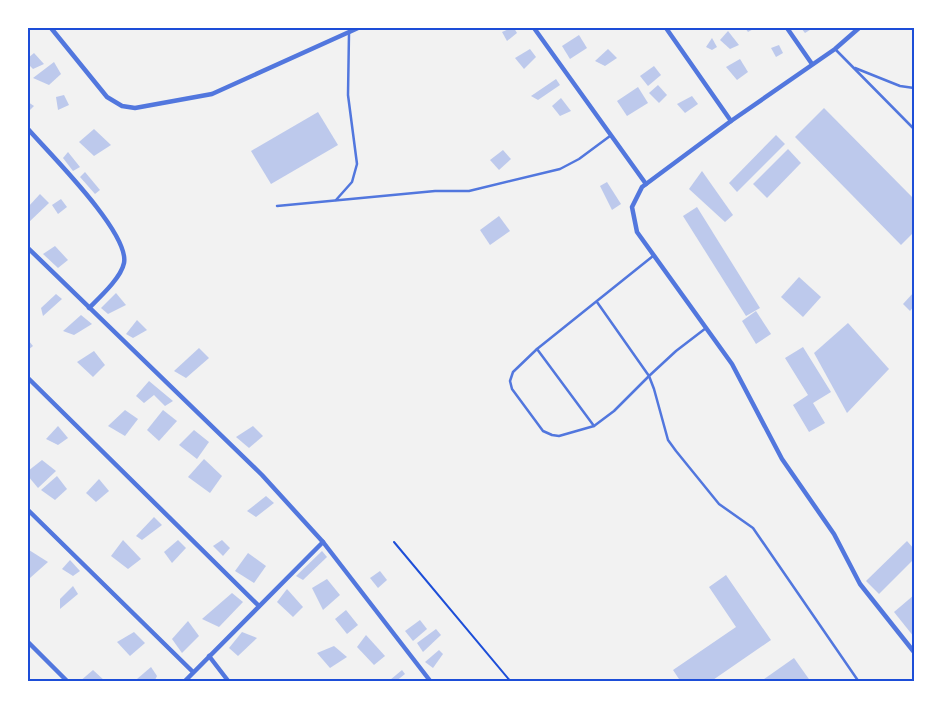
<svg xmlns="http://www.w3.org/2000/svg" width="942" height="709" font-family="Arial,sans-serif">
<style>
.building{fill:#bdc9ec}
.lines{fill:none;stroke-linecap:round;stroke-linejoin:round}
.path{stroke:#1d4ed8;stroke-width:2}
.service{stroke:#5277de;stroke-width:2.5}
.minor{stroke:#5277de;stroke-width:4.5}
.neatline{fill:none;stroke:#1d4ed8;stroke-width:2}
</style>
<rect width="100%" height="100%" fill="#f2f2f2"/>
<g class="building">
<polygon points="511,28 514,28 517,33 507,41 502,32"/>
<polygon points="745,28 755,28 748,32"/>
<polygon points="801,28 813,28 805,33"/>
<polygon points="728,31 739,45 730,49 720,40"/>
<polygon points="579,35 587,48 570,59 562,46"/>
<polygon points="712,38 717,47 712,50 706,47"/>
<polygon points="779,45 783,53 776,57 771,48"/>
<polygon points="530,49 536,57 524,69 515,58"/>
<polygon points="608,49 617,58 605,66 595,61"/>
<polygon points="34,53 44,64 33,69 28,64 28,58"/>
<polygon points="740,59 748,72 737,80 726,67"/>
<polygon points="54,62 61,74 49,85 33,78"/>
<polygon points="654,66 661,75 648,86 640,76"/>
<polygon points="556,79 560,85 538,100 531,96"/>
<polygon points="658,85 667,95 659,103 649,93"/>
<polygon points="638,87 648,103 627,116 617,101"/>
<polygon points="64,95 69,105 58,110 56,97"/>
<polygon points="692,96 698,104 685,113 677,104"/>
<polygon points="561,98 571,111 560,116 552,106"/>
<polygon points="28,102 34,106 28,112"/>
<polygon points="824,108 914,199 914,232 901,245 795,137"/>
<polygon points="318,112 338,145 271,184 251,151"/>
<polygon points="94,129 111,145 94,156 79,142"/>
<polygon points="776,135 785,144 737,192 729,183"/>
<polygon points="788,149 801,163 767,198 753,184"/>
<polygon points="503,150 511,159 499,170 490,160"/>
<polygon points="68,152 80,167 73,171 63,158"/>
<polygon points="702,171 733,215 725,222 689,189"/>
<polygon points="85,172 100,190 95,194 80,177"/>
<polygon points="607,182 621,204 612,210 600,186"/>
<polygon points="40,194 49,203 28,223 28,207"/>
<polygon points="61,199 67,207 58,214 52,205"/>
<polygon points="697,207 760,308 746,316 683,216"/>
<polygon points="499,216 510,231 490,245 480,230"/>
<polygon points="55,246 68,260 58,268 43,254"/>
<polygon points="799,277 821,297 803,317 781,297"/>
<polygon points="914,292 914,306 910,311 903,304"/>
<polygon points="116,293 126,305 108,314 101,308"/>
<polygon points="56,294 62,299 43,316 41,308"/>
<polygon points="756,311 771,334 756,344 742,321"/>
<polygon points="81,315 92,324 74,335 63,331"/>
<polygon points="137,320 147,330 133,338 126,334"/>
<polygon points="848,323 889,369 847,413 814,353"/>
<polygon points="28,340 33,346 28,350"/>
<polygon points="803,347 831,392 813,403 825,423 809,432 793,405 808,395 785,358"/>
<polygon points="199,348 209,358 186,378 174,371"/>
<polygon points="94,351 105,365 93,377 77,362"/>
<polygon points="149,381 173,401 165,406 154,395 144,403 136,396"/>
<polygon points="125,410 138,419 125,436 108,426"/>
<polygon points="163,410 177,421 159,441 147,430"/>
<polygon points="58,426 68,438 58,445 46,439"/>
<polygon points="253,426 263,436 249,448 236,437"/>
<polygon points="194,430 209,442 197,459 179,445"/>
<polygon points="204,459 222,476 210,493 188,477"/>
<polygon points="42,460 56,471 38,488 28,476 28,471"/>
<polygon points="57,476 67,489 55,500 41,490"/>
<polygon points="99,479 109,491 96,502 86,493"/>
<polygon points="266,496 274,503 256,517 247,511"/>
<polygon points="154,517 162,525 142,540 136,536"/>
<polygon points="123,540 141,559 128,569 111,556"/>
<polygon points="178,540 186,548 172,563 164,552"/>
<polygon points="222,540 230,548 223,556 213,546"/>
<polygon points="907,541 914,549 914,559 879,594 866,581"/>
<polygon points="29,550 48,562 30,578 28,575 28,551"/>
<polygon points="322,551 327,557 303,580 296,576"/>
<polygon points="248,553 266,566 254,583 235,571"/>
<polygon points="70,560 80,571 73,576 62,569"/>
<polygon points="380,571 387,580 378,588 370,578"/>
<polygon points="726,575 771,640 710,682 681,682 673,670 736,627 709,587"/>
<polygon points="327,579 340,595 323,610 312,588"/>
<polygon points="73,586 78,594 60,609 60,599"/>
<polygon points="287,589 303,607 293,617 277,602"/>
<polygon points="232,593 243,602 219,627 202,619"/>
<polygon points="914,595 914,637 894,612"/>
<polygon points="346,610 358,625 347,634 335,619"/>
<polygon points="420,620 427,629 413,641 405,631"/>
<polygon points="188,621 199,636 182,653 172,639"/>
<polygon points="436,629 441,635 423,652 417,643"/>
<polygon points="134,632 145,643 130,656 117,642"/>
<polygon points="242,632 257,638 238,656 229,648"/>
<polygon points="366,635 385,656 374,665 357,647"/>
<polygon points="334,646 347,657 330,668 317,653"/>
<polygon points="439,650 443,654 433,668 425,662"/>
<polygon points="794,658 811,682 760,682"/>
<polygon points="151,667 157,676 154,682 139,682 137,679"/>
<polygon points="93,670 106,682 79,682"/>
<polygon points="402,670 405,674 395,682 391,682 390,680"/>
</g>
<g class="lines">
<polyline class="path" points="394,542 511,682"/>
<g class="service">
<polyline points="835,49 914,129"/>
<polyline points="855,68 900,86 914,88"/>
<polyline points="336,200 352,182 357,164 348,95 349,33"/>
<polyline points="277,206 435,191 469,191 560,169 579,159 610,136"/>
<polyline points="597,302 649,376 614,411 594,426 559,436 552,435 543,431 512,389 510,381 513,372 537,349 653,256"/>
<polyline points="706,328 676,351 649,376 654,389 668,440 676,451 719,504 753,528 859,682"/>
<polyline points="537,349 594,426"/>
</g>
<g class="minor">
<polyline points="51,28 107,97 122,106 135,108 212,94 358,28"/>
<polyline points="534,28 646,184"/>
<polyline points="666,28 731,121"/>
<polyline points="787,28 812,64"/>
<polyline points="859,28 835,49 731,121 642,187 632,207 637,232 732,364 782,459 834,534 860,584 914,652"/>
<path d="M28,129c20,23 102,104 96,134 -3,15 -24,34 -35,45"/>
<polyline points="28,248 262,475 323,542 431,682"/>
<polyline points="28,378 259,606"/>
<polyline points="28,510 193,672"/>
<polyline points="28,642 68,682"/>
<polyline points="209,656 229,682"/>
<polyline points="184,682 323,542"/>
</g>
</g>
<rect width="942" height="709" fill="none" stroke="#ffffff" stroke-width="58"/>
<rect x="29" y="29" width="884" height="651" class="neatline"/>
</svg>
